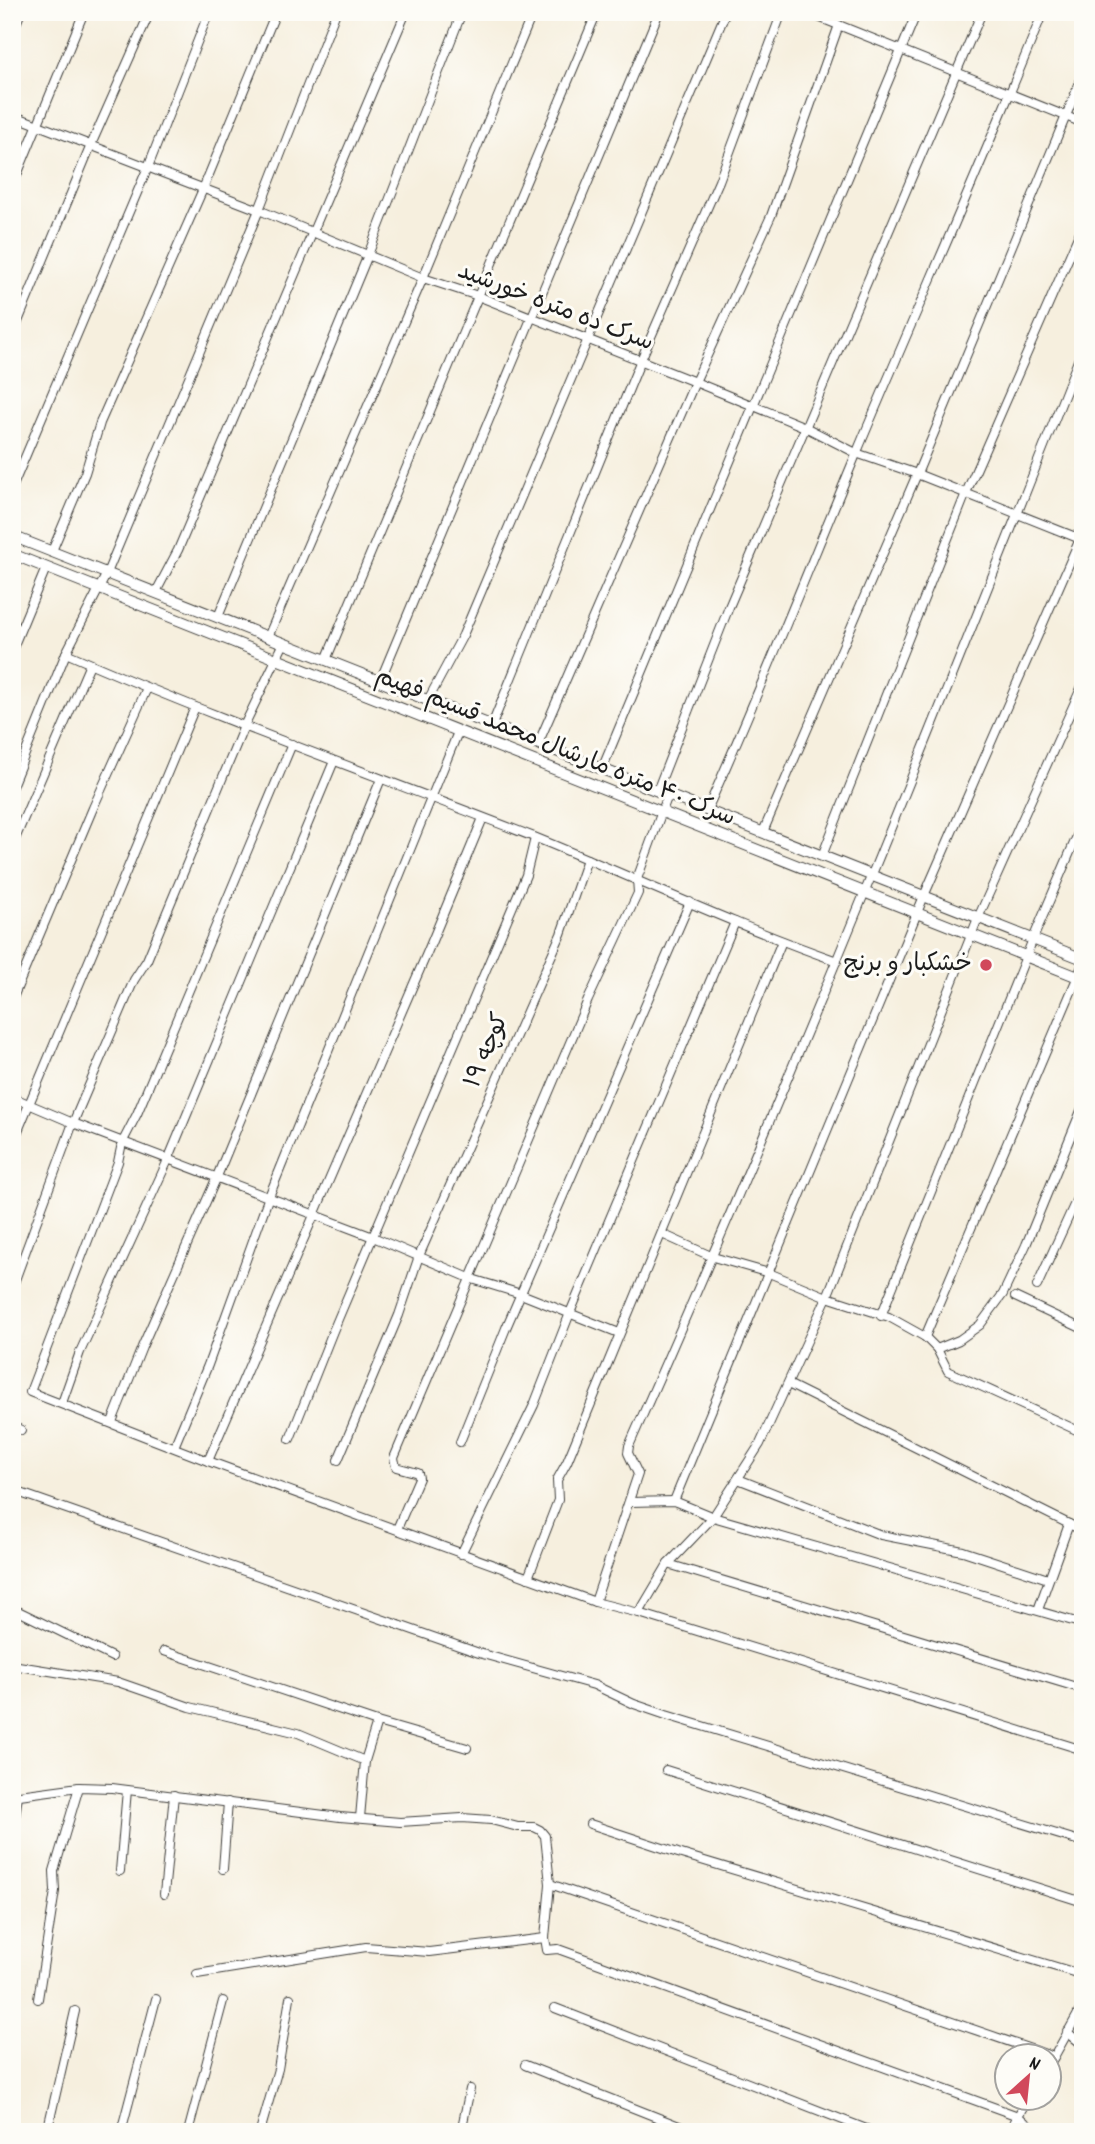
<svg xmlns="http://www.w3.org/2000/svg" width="1095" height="2144" font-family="Dekko,'Playpen Sans Arabic',sans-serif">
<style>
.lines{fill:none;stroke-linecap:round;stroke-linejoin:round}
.minor-casing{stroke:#3d3c39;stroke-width:10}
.tertiary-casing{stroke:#3d3c39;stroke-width:12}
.minor{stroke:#fff;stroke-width:8}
.tertiary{stroke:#fff;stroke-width:10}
.poi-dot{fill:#d1495b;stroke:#fdfcf7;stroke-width:2.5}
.labels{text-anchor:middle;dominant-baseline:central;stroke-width:6;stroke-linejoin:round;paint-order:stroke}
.street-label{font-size:24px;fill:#1c1c1c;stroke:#fdfcf7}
.poi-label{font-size:24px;fill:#1c1c1c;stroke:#fdfcf7;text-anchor:end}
</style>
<rect width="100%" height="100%" fill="#fdfcf7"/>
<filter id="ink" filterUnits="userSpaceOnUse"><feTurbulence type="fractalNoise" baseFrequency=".0143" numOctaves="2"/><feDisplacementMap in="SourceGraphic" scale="14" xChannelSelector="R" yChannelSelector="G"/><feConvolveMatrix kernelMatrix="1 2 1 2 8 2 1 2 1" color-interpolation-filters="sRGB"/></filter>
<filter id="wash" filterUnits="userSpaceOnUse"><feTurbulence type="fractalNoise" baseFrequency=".00686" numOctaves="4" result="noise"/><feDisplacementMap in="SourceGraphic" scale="28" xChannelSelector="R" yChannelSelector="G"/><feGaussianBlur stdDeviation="1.57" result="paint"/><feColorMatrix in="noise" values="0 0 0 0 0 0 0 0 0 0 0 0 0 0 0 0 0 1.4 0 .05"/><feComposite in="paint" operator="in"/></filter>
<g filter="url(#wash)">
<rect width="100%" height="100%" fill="#f6efde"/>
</g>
<g filter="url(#ink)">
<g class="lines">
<defs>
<g id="minor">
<polyline points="806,12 1083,123"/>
<polyline points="12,33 21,12"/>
<polyline points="12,115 259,210 423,278 478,296 695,382 805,427 856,453 917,474 1083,540"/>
<polyline points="12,187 84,12"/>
<polyline points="12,336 91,145 150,12"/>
<polyline points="12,488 148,167 209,12"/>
<polyline points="52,551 85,473 100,423 203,189 276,12"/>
<polyline points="156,592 178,550 406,12"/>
<polyline points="218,617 368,255 462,12"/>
<polyline points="268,637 423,278 533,12"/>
<polyline points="12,650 46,568"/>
<path d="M66,653c153,67 312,123 468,184 101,41 200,88 303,124"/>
<polyline points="326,660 597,12"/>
<polyline points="380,681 659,12"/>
<polyline points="428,700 463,635 726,12"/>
<polyline points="492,725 640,362 719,181 782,12"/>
<polyline points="292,744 137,1114 122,1143 118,1162 30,1392 208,1461 595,1602 639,1613 1083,1750"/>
<polyline points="538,744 695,382 771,216 839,25"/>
<polyline points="602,769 917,12"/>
<polyline points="12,786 66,653 107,573 259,210 336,12"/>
<polyline points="657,791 729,607 982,12"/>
<path d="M707,810c53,-118 100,-238 150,-358 61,-146 127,-292 186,-440"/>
<polyline points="763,832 917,474 1083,75"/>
<polyline points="12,846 90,664"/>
<polyline points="822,856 966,493 1083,225"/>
<polyline points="12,1000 93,808 147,688"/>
<polyline points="12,1097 73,1123 373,1237 472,1279 521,1294 619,1333"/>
<polyline points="12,1145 195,707"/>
<polyline points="662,1234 713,1257 769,1273 827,1297 889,1317 925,1337 937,1349 948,1371 1083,1433"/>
<polyline points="1037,1286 1080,1192 1083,1192"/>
<polyline points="12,1288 73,1123 134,980 147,960 244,726 284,643"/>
<polyline points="1015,1297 1083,1329"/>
<polyline points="881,1316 1033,939 1083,822"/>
<polyline points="925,1337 1083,964"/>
<polyline points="937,1349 959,1340 980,1325 1003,1294 1026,1245 1083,1106"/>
<polyline points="788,1384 1083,1531"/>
<polyline points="62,1403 80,1352 168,1160 334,761"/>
<polyline points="112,1422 142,1347 216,1179 381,779"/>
<polyline points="12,1426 21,1430"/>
<polyline points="290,1439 333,1331 526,875 535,838"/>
<polyline points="460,1442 506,1328 690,902"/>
<polyline points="174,1447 208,1365 268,1199 458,732"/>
<polyline points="338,1460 399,1315 419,1256 561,934 587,859"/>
<polyline points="208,1461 427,953 483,818"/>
<polyline points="738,1479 881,1535 963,1551 1048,1579"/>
<polyline points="12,1490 479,1653 594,1685 634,1704 666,1715 1083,1842"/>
<polyline points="674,1501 924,896 1083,532"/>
<polyline points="630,1502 674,1501 713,1517 1083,1624"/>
<polyline points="397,1529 419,1478 418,1473 396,1467 394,1458 588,1000 638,893 637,879 668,795"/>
<polyline points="461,1554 534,1405 570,1313 735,922"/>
<polyline points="668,1564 1083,1689"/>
<polyline points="528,1578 558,1500 557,1480 567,1462 782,941"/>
<path d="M595,1602l43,-128 -10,-21 1,-7c161,-362 308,-729 454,-1098"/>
<polyline points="12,1608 112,1657"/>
<polyline points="1038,1610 1069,1524"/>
<polyline points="639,1613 668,1564 713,1517 760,1444 827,1297 978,918 1083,684"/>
<polyline points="164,1651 377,1722 467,1748"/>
<polyline points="12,1665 118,1682 190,1707 298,1733 365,1761 360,1818"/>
<polyline points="365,1761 377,1722"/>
<polyline points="666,1770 1083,1902"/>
<polyline points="12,1796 79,1787 112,1788 340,1817 400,1822 462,1818 491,1820 518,1827 534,1827 540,1830 545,1836 550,1884 545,1938 547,1950 558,1949 1018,2116 1035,2132"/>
<polyline points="590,1824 678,1853 1083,1975"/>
<polyline points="12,1838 18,1795"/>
<polyline points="223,1869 228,1802"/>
<polyline points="120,1871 127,1790"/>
<polyline points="550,1884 1054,2057"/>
<polyline points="164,1894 174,1795"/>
<polyline points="197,1974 366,1947 429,1952 545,1938"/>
<polyline points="38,1999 55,1891 54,1871 79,1787"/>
<polyline points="555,2008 874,2132"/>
<polyline points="1067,2032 1083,2045"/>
<polyline points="1050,2064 1083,2005"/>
<polyline points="525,2065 694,2132"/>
<polyline points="47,2132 75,2011"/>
<polyline points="121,2132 156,1999"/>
<polyline points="188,2132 223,2001"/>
<polyline points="260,2132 278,2069 290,1998"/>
<polyline points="461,2132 470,2089"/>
<polyline points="1009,2132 1028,2098"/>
</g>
<g id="tertiary">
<polyline points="12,536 1083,959"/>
<polyline points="12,554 1083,979"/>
</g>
</defs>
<use href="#minor" class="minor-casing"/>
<use href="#tertiary" class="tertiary-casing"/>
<use href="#minor" class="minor"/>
<use href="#tertiary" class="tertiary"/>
</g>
</g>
<circle class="poi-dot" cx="986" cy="965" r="7"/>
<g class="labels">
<g class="street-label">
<text transform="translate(555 308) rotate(21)">سرک ده متره خورشید</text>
<text transform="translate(555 748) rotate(22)">سرک ۴۰ متره مارشال محمد قسیم فهیم</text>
<text transform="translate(488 1051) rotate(-67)">کوچه ۱۹</text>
</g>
<g class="poi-label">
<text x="972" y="965">خشکبار و برنج</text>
</g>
</g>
<rect width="1095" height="2144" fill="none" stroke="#fdfcf7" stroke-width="42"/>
<g transform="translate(1028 2077) rotate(27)"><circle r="33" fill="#fdfcf7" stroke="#a3a29f" stroke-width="2"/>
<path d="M0-5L12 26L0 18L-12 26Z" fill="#d1495b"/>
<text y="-10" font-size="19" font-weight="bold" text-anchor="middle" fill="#1c1c1c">N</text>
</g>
</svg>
